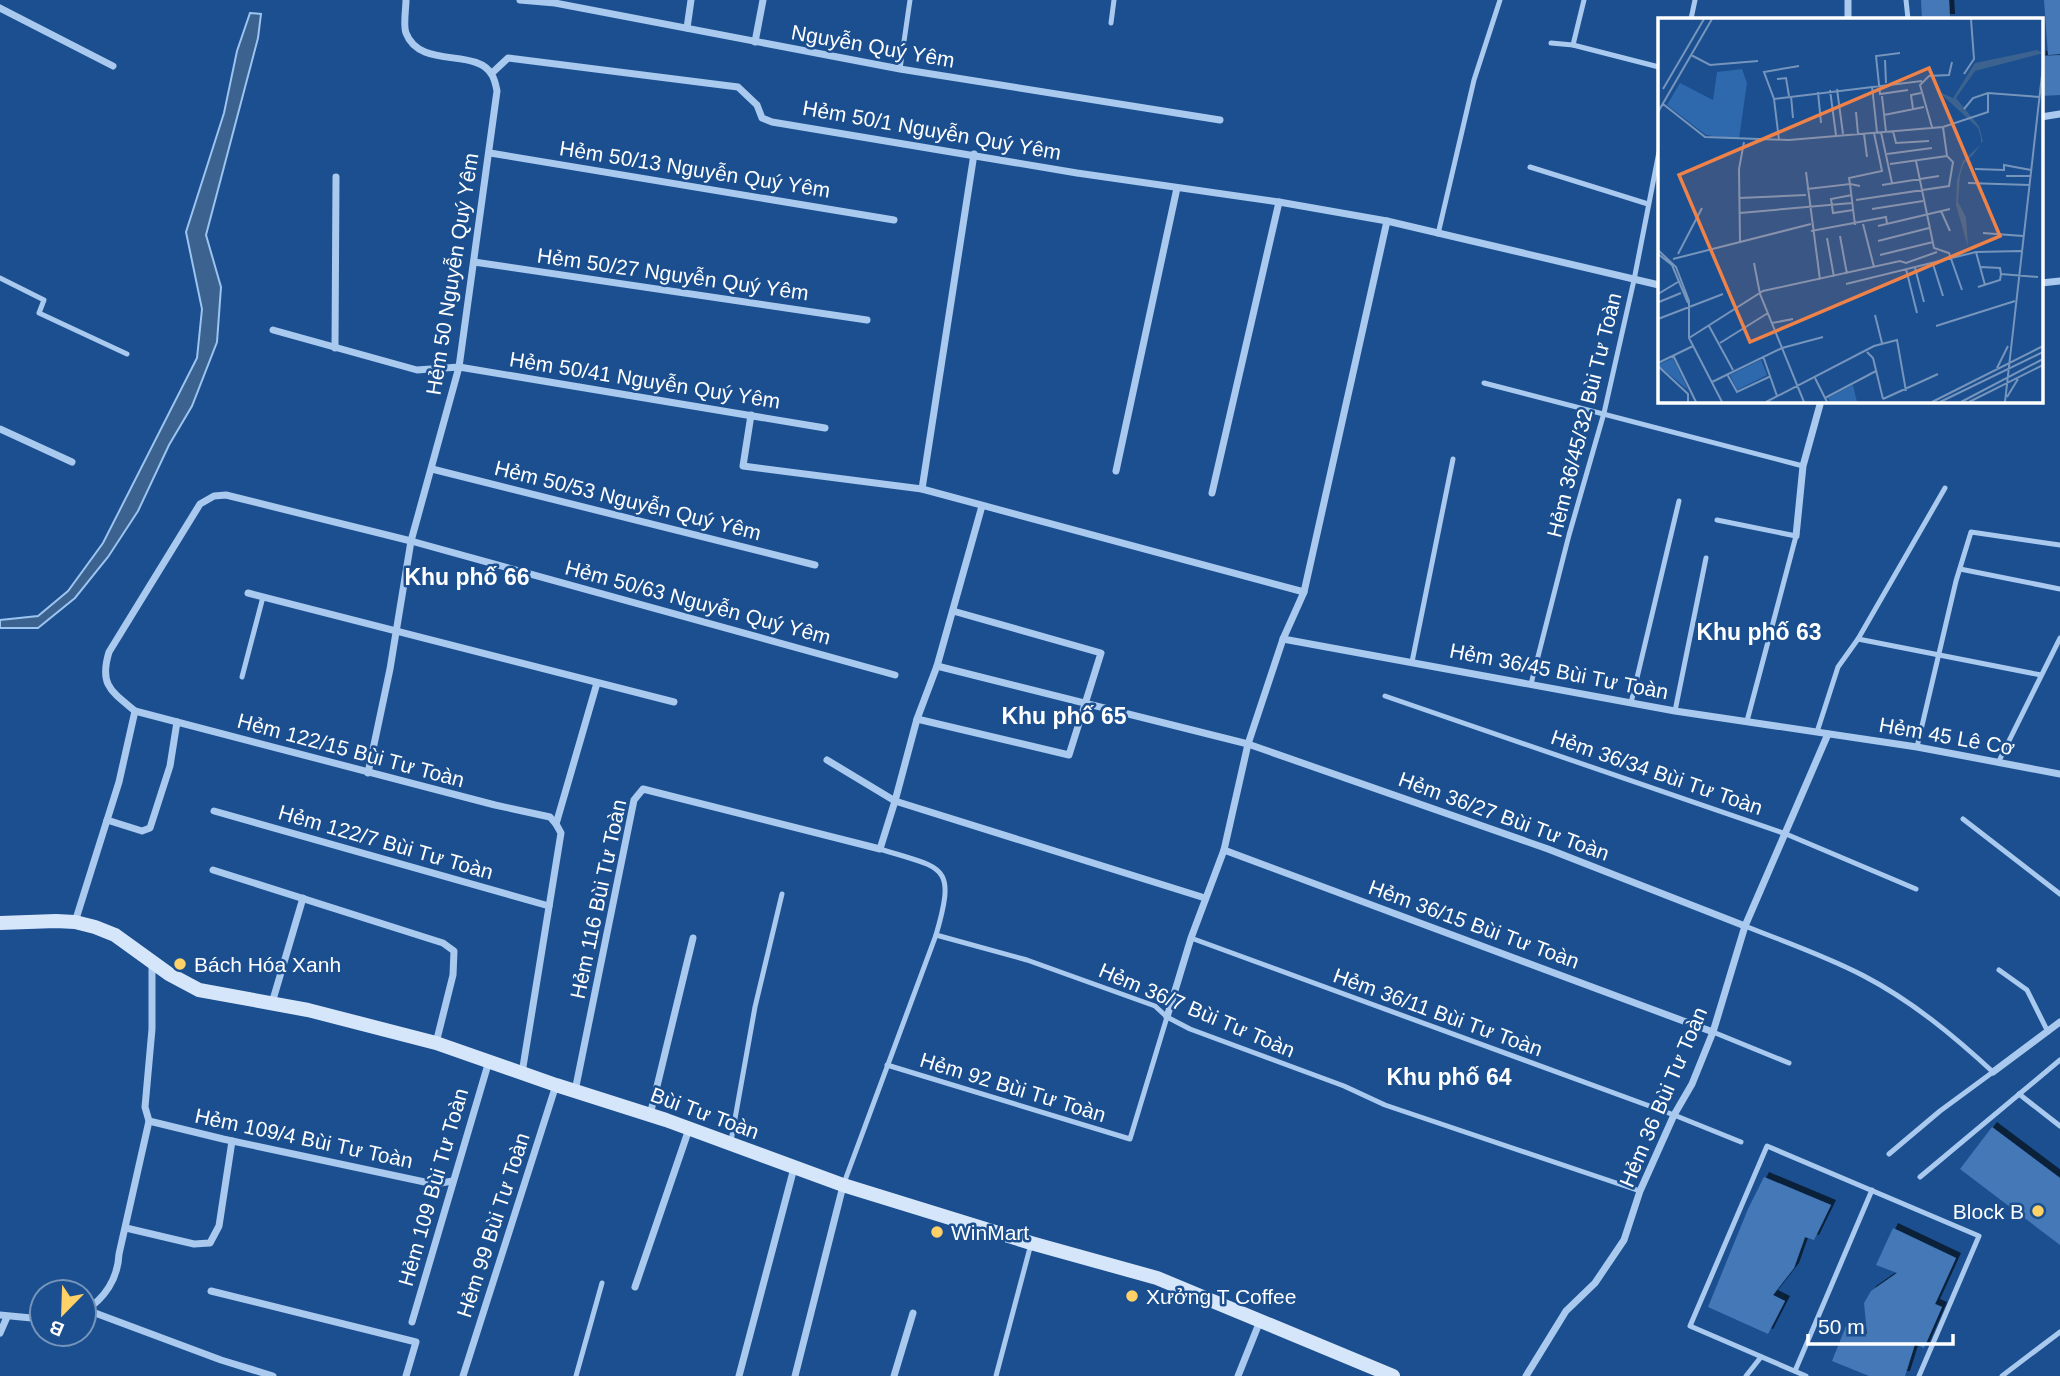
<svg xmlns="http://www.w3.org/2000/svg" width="2060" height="1376" font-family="Arial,sans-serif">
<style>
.water{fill:#3c6290;stroke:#9cc4f0;stroke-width:2}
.building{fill:#4478b7;filter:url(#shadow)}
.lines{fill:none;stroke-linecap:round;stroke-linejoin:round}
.lane{stroke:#a9c9ee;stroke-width:5}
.street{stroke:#a9c9ee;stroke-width:7}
.secondary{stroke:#d6e6fa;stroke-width:14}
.poi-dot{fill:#ffd166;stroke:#1b4f8f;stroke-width:2.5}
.labels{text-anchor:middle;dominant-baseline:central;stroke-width:5;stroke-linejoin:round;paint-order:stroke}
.street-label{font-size:21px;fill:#fff;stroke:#1b4f8f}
.poi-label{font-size:21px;fill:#fff;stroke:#1b4f8f;text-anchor:start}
.neighbourhood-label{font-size:23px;font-weight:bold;fill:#fff;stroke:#1b4f8f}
.inset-road{fill:none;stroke:#7695bc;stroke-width:2}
.view{fill:#ee8249;fill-opacity:0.15;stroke:#ee8249;stroke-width:3.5}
.inset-edge{fill:none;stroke:#fff;stroke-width:3.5}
</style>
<defs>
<filter id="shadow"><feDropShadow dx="5" dy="-5" stdDeviation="0" flood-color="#0009"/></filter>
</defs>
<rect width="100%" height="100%" fill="#1b4f8f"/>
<polygon class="water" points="250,13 261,14 258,38 206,235 221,287 217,342 192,406 169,445 138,511 108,557 75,598 38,628 0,628 0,620 38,616 68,591 103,543 197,358 202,309 186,232 224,113 237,51"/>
<g class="building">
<polygon points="1921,0 1949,0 1950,19 1922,19"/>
<polygon points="2044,0 2060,0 2060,54 2048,55"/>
<polygon points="2060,55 2060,95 2041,96 2041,56"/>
<polygon points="1992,1127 2060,1178 2060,1245 1960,1169"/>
<polygon points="1764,1177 1831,1205 1814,1240 1805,1237 1794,1268 1773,1295 1785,1301 1768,1334 1708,1307 1748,1209"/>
<polygon points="1893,1228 1956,1258 1935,1304 1942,1307 1924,1348 1915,1344 1905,1376 1869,1376 1832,1361 1846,1326 1867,1334 1864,1303 1871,1291 1897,1273 1876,1265"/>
</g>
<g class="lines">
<g class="lane">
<polyline points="1906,0 1908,19"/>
<polyline points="1691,19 1695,0"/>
<polyline points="1111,23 1114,0"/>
<polyline points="1551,43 1573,45 1659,67"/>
<polyline points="1573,45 1584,0"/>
<polyline points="900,69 910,0"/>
<polyline points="1530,167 1648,204"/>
<polyline points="1438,234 1474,80 1500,0"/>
<polyline points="0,278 44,300 39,313 127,354"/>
<polyline points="1484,383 1803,466"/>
<polyline points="1717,520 1796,536 1747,721"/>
<polyline points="1960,569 2060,589"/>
<polyline points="1858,639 2041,675"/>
<polyline points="1412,662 1453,459"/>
<polyline points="242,677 263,597"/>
<polyline points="1531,684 1569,535 1604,413 1634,280 1659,152"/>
<polyline points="1385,696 1786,834 1916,889"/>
<polyline points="1631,703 1679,501"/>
<polyline points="1675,711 1706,558"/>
<polyline points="1817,732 1838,667 1858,639 1945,488"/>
<polyline points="1917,747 1956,581 1971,532 2060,545"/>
<polyline points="1999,761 2060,638"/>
<polyline points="1963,819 2060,894"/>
<path d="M1745,926c40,16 81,30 119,50 48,25 90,60 129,96l-53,39 -51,43"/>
<polyline points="936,935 1027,960 1155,1006 1167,1017 1190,1029 1344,1086 1385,1105 1640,1191"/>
<polyline points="1191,938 1674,1115 1741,1142"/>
<polyline points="1999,970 2027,990 2048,1032"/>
<polyline points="1713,1032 1789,1063"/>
<polyline points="887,1065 1130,1139 1167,1017"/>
<polyline points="2019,1094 2060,1126"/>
<polyline points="731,1141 755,1007 782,894"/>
<polyline points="1920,1177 2060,1060"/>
<path d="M844,1183l92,-248c21,-72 7,-66 -56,-86"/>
<polyline points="1795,1371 1872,1190"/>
<polyline points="576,1376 602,1283"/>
<polyline points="996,1376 1031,1244"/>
<polyline points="1746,1376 1761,1357"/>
<polyline points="1806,1376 1690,1326 1767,1146 1979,1236 1919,1376"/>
<polyline points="2002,1376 2060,1332"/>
</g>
<g class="street">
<polyline points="520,0 555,3 900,69 1220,120"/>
<polyline points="0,8 113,66"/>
<polyline points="1848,19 1848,0"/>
<polyline points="687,28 691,0"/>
<polyline points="755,42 763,0"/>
<polyline points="492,73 508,58 738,87 757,105 762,118 772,122 1077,173 1279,202 1387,221 1659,285"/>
<polyline points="2041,117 2060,114"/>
<polyline points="490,153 894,220"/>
<polyline points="474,262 867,320"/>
<polyline points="2041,283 2060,281"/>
<polyline points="273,330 417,370 459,367 825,428"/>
<polyline points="335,348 336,177"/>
<polyline points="751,415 743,466 922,489 1304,592"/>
<polyline points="0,429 72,462"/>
<polyline points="432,469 815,565"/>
<polyline points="1116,471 1177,188"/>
<polyline points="922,489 974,154"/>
<polyline points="1212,493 1279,202"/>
<polyline points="982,506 937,666 917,719 895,801 1205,898"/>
<polyline points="1796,536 1803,466 1821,401"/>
<polyline points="248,593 674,702"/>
<polyline points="1283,639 1675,711 1917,747 2060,774"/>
<polyline points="937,666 1248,744 1548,849 1745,926"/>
<polyline points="917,719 1069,755 1101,653 953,611"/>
<path d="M368,773l22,-104 21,-128 48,-174 38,-276c-1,-5 -2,-11 -5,-16 -15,-28 -72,-5 -86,-42 -3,-8 0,-24 0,-33"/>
<polyline points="214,811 549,906"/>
<polyline points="107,820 142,831 150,828 170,766 177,722"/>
<path d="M556,824l-6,-7 -55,-12 -360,-94c-24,-20 -36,-26 -26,-59l91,-148 14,-8 12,-1 185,46 484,134"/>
<polyline points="1224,850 1713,1032"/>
<polyline points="213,870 443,943 454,951 453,975 436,1043"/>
<polyline points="75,922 119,782 135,711"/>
<polyline points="272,1003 303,898"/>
<polyline points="1167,1017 1191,938 1224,850 1248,744 1283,639 1304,592 1387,221"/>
<polyline points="1993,1072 2060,1022"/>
<polyline points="522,1073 561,833 556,824 597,683"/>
<polyline points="575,1091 634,800 643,789 880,849 895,801 827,760"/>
<polyline points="650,1115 693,938"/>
<polyline points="149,1121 223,1139 434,1184 453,1181"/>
<polyline points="126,1228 194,1244 210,1243 219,1226 232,1141"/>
<polyline points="635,1287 689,1129"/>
<polyline points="211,1291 416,1342 406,1376"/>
<polyline points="87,1310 221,1360 273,1376"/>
<path d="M84,1311c21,-12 34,-33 35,-57l30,-133 -4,-14 7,-78v-67"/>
<polyline points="0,1315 42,1319"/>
<polyline points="412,1322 489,1061"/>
<polyline points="0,1333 7,1317"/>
<polyline points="463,1376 556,1085"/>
<polyline points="739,1376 794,1168"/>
<polyline points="795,1376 843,1186"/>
<polyline points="894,1376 913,1313"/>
<polyline points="1238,1376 1260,1321"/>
<polyline points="1526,1376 1566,1311 1595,1283 1624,1240 1640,1191 1674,1115 1692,1084 1713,1032 1745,926 1828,734"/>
</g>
<polyline class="secondary" points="0,923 56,921 75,922 95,927 115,935 169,974 199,990 308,1010 436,1043 556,1085 666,1120 843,1185 1031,1243 1157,1278 1393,1376"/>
</g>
<g class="poi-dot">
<circle cx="180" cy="964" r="7"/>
<circle cx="2038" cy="1211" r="7"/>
<circle cx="937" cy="1232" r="7"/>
<circle cx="1132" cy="1296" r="7"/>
</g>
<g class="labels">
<g class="street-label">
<text transform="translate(873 46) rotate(10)">Nguyễn Quý Yêm</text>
<text transform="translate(932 130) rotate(10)">Hẻm 50/1 Nguyễn Quý Yêm</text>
<text transform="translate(695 169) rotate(9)">Hẻm 50/13 Nguyễn Quý Yêm</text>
<text transform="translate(452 274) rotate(-81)">Hẻm 50 Nguyễn Quý Yêm</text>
<text transform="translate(673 274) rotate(8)">Hẻm 50/27 Nguyễn Quý Yêm</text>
<text transform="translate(645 380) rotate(9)">Hẻm 50/41 Nguyễn Quý Yêm</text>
<text transform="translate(1584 415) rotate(-76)">Hẻm 36/45/32 Bùi Tư Toàn</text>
<text transform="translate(628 500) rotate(14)">Hẻm 50/53 Nguyễn Quý Yêm</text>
<text transform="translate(698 602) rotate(15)">Hẻm 50/63 Nguyễn Quý Yêm</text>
<text transform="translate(1559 671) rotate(11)">Hẻm 36/45 Bùi Tư Toàn</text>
<text transform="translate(1947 736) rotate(10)">Hẻm 45 Lê Cơ</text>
<text transform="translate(351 750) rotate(15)">Hẻm 122/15 Bùi Tư Toàn</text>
<text transform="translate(1657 772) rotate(19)">Hẻm 36/34 Bùi Tư Toàn</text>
<text transform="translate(1504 816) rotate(20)">Hẻm 36/27 Bùi Tư Toàn</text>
<text transform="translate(386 842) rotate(16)">Hẻm 122/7 Bùi Tư Toàn</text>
<text transform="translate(598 899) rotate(-78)">Hẻm 116 Bùi Tư Toàn</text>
<text transform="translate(1474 924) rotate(20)">Hẻm 36/15 Bùi Tư Toàn</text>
<text transform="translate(1197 1010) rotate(23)">Hẻm 36/7 Bùi Tư Toàn</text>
<text transform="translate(1438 1012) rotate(20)">Hẻm 36/11 Bùi Tư Toàn</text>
<text transform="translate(1013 1087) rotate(17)">Hẻm 92 Bùi Tư Toàn</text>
<text transform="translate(1663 1097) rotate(-67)">Hẻm 36 Bùi Tư Toàn</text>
<text transform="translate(705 1113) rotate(20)">Bùi Tư Toàn</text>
<text transform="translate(304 1138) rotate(12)">Hẻm 109/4 Bùi Tư Toàn</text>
<text transform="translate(433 1187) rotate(-74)">Hẻm 109 Bùi Tư Toàn</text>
<text transform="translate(493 1225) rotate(-72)">Hẻm 99 Bùi Tư Toàn</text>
</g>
<g class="poi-label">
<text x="194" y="964">Bách Hóa Xanh</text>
<text x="2024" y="1211" text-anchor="end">Block B</text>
<text x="951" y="1232">WinMart</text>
<text x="1146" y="1296">Xưởng T Coffee</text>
</g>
<g class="neighbourhood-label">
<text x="467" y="577">Khu phố 66</text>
<text x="1759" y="632">Khu phố 63</text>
<text x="1064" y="716">Khu phố 65</text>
<text x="1449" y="1077">Khu phố 64</text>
</g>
</g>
<g transform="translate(1658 18)">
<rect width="385" height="385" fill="#1b4f8f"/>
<path d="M84,51l5,14 -8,56 -33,-4 -39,-30 13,-22 33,17 4,-28zM15,340l15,32 -30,-25zM103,342l6,15 -30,15 -7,-15zM195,367l4,17h-27l-2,-4z" fill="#2e69ad"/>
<path d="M379,32l6,3 -68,18 -19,27 23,28 4,15 -10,14 -9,8 -4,12 -2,27 8,15 2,30 -12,-42 1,-25 6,-19 18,-17v-6l-3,-10 -39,-36 14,6 22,-35z" fill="#3c6290"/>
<path class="inset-road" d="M242,35l-24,3 4,38 28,-4M33,37l19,10 48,-4M227,42l1,23M306,56l10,-15 -3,-40M119,61l9,-1 3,18M214,68l5,46M5,71l41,-70M179,71l6,45M172,72l6,45M160,74l3,31M133,78l2,22M224,78l4,36M116,81l148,-18M5,86l42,33 84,3 154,-13 45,-15v-19M255,91l-2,-14 10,-2M306,91l9,-11 15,-5 52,4M0,94l54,-93M198,94l2,22M226,97l40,-8M274,109l-12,-42 9,-9 20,-1 3,-13M235,113l3,12 33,-2M223,114l11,51M206,116l3,23M121,122l-5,-41 -10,-27 35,-6M229,136l45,-6M258,143l18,87 15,5 13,37M232,146l57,-8M317,151l29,1v-5l27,5M148,154l14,108M348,158h24M310,165l61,2M224,167l57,-9M202,168l-10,-2 -1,-6 33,-7 -8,-38M149,171l43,-5 5,41M194,177l-21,4 2,14 20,-3M81,180l67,-3M198,182l93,-14 4,-24 -6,-6 -4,-29M214,191l51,-8M283,193l9,20M82,195l112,-10M205,206l11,43M220,208l72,-17M153,213l75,-14 1,7M325,215l40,3M182,218l7,38M169,220l7,39M82,223l-1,-72 5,-27M220,223l51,-13M0,232l18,17 13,34v37l33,64M318,234l9,33M0,236l14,11 16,38M20,236l24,-46M222,237l53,-13M15,241l138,-35M96,245l6,31 44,108M275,246l10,32M323,249l19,1 1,6M257,250l9,34M248,251l11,44M343,256l37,3M188,266l130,-32 45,-1M320,269l22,-7 1,-6M0,276l20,-12M1,284l22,-9M217,297l7,28M0,301l65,-25M114,305l21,-4M51,308l24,44M278,308l79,-25M31,320l74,-47 137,-30 6,2 31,-11M62,325l48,-30M209,334l6,6 10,41M15,337l23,47M105,338l14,40M0,345l35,-17M0,348l30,28v8M339,350l11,-22M69,356l10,18 34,-16M157,360l12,24M54,364l70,-34 41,-11M349,379l11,-18M167,380l51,-27M225,381l55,-25M108,384l108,-56 23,-6 9,51M274,384l111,-56M282,384l103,-50M303,384l82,-43M311,384l74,-37M347,384l38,-336"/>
<path class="view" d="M271,50l71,168 -250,106 -71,-167z"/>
<rect width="385" height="385" class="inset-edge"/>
</g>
<g transform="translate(63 1313) rotate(203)"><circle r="33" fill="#1b4f8f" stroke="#7695bc" stroke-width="2"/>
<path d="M0-5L12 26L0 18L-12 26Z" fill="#ffd166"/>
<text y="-10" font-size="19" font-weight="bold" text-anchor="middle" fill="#ffffff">B</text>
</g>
<path d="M1808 1334v10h145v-10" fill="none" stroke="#ffffff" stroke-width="3.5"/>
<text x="1818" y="1334" font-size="21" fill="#ffffff" stroke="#1b4f8f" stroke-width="5" paint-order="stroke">50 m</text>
</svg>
